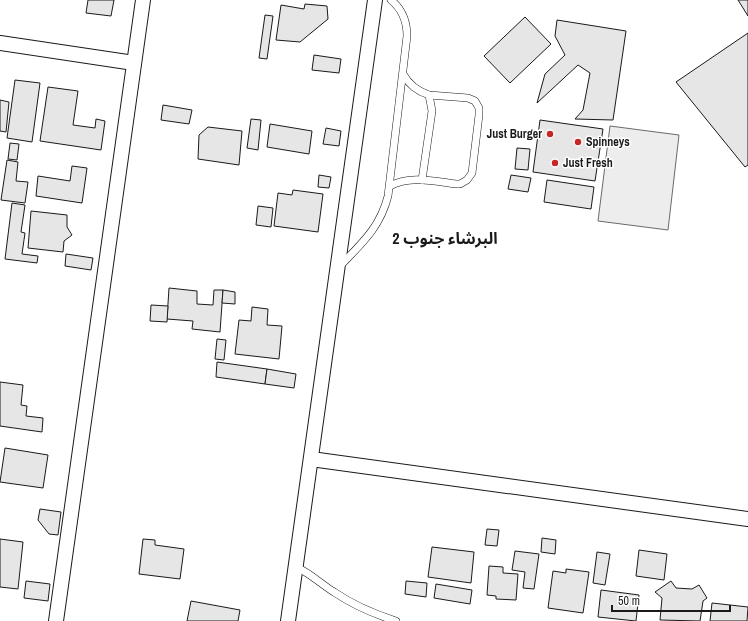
<svg xmlns="http://www.w3.org/2000/svg" width="748" height="621" font-family="'Archivo Narrow','Noto Sans Arabic',sans-serif">
<style>
.green{fill:#ededed;stroke:#6a6a6a}
.building{fill:#e6e6e6;stroke:#1a1a1a}
.lines{fill:none;stroke-linecap:round;stroke-linejoin:round}
.service-casing{stroke:#1a1a1a;stroke-width:8}
.minor-casing{stroke:#1a1a1a;stroke-width:16}
.service{stroke:#fff;stroke-width:7}
.minor{stroke:#fff;stroke-width:14}
.poi-dot{fill:#c62828;stroke:#fff;stroke-width:1.5}
.labels{text-anchor:middle;dominant-baseline:central;stroke-width:3;stroke-linejoin:round;paint-order:stroke}
.poi-label{font-size:12px;font-weight:bold;fill:#1a1a1a;stroke:#fff;text-anchor:start}
.district-label{font-size:16px;font-weight:bold;fill:#1a1a1a;stroke:#fff}
</style>
<rect width="100%" height="100%" fill="#fff"/>
<polygon class="green" points="610,126 679,135 668,230 598,221"/>
<g class="building">
<polygon points="88,0 114,0 111,16 86,13"/>
<polygon points="738,0 748,0 748,16"/>
<polygon points="305,4 327,6 328,19 300,42 276,40 281,5 304,9"/>
<polygon points="265,15 273,16 267,59 259,58"/>
<polygon points="525,17 551,44 510,83 484,56"/>
<polygon points="557,20 626,31 613,120 575,119 583,110 590,73 578,65 537,103 545,74 565,55 555,36"/>
<polygon points="748,33 748,165 745,167 676,82"/>
<polygon points="314,55 341,59 339,73 312,70"/>
<polygon points="15,80 40,83 32,142 7,138"/>
<polygon points="48,87 78,91 73,125 95,128 96,119 105,121 101,150 40,141"/>
<polygon points="0,100 9,102 6,132 0,131"/>
<polygon points="163,105 192,110 189,124 161,120"/>
<polygon points="251,119 261,120 258,150 247,148"/>
<polygon points="540,120 603,129 595,181 533,172"/>
<polygon points="270,124 312,131 309,154 267,147"/>
<polygon points="208,127 242,131 239,165 198,159 199,135"/>
<polygon points="326,128 341,131 339,146 323,144"/>
<polygon points="10,143 19,144 17,160 8,159"/>
<polygon points="517,148 530,149 528,170 515,169"/>
<polygon points="7,160 18,162 16,181 28,182 25,203 1,200"/>
<polygon points="72,166 87,168 82,203 36,196 38,176 70,181"/>
<polygon points="319,175 331,177 329,188 318,187"/>
<polygon points="511,175 531,178 528,192 508,189"/>
<polygon points="547,180 594,187 591,209 544,202"/>
<polygon points="293,190 323,194 318,232 274,226 278,193 292,195"/>
<polygon points="12,203 25,205 21,232 25,233 22,254 38,256 37,263 5,259"/>
<polygon points="258,206 273,208 271,227 256,225"/>
<polygon points="31,211 67,215 67,227 72,235 64,241 63,252 28,248"/>
<polygon points="66,254 93,258 91,270 65,266"/>
<polygon points="169,288 197,291 197,304 213,305 214,290 223,290 220,332 192,329 193,321 167,319"/>
<polygon points="223,290 235,292 235,304 222,303"/>
<polygon points="151,305 168,306 167,322 150,321"/>
<polygon points="252,307 268,309 267,325 282,326 279,359 235,354 239,320 251,321"/>
<polygon points="217,339 226,340 224,360 215,359"/>
<polygon points="217,362 267,369 265,384 216,377"/>
<polygon points="267,369 296,374 294,388 265,384"/>
<polygon points="0,382 23,385 21,405 27,406 26,416 43,418 42,432 0,426"/>
<polygon points="5,448 48,455 43,488 0,482"/>
<polygon points="40,509 61,512 58,535 49,534 38,520"/>
<polygon points="487,529 499,530 497,546 485,545"/>
<polygon points="542,538 556,540 555,554 541,552"/>
<polygon points="0,539 23,542 18,589 0,587"/>
<polygon points="143,539 155,540 155,545 184,549 180,579 139,574"/>
<polygon points="432,547 474,552 471,583 428,577"/>
<polygon points="639,550 667,554 664,580 636,576"/>
<polygon points="515,551 539,554 534,589 523,588 525,572 512,570"/>
<polygon points="597,552 610,554 605,585 593,583"/>
<polygon points="489,566 503,567 503,573 518,574 516,600 496,599 496,596 487,595"/>
<polygon points="566,569 589,572 583,613 548,608 553,571 566,573"/>
<polygon points="26,581 50,584 48,601 24,598"/>
<polygon points="406,581 427,583 426,597 405,594"/>
<polygon points="671,581 676,588 692,589 699,585 707,598 703,601 700,621 660,620 662,598 655,592"/>
<polygon points="436,584 472,590 470,604 434,598"/>
<polygon points="601,590 639,595 636,621 598,617"/>
<polygon points="191,601 240,610 238,621 187,621"/>
<polygon points="712,603 748,607 747,621 710,621"/>
</g>
<g class="lines">
<defs>
<g id="service">
<polyline points="422,180 432,111 429,95"/>
<path d="M390,186c20,-11 43,-5 66,-2h4l7,-4 5,-7 7,-58v-7l-4,-7 -7,-3 -39,-3c-12,-4 -20,-10 -26,-21"/>
<path d="M339,267c22,-23 41,-39 49,-71l19,-160c0,-15 -5,-27 -16,-36"/>
<path d="M296,567c14,6 25,17 38,25 19,13 40,22 62,29"/>
</g>
<g id="minor">
<polyline points="0,43 134,63"/>
<polyline points="311,459 748,519"/>
<polyline points="56,621 143,0"/>
<polyline points="288,621 375,0"/>
</g>
</defs>
<use href="#service" class="service-casing"/>
<use href="#minor" class="minor-casing"/>
<use href="#service" class="service"/>
<use href="#minor" class="minor"/>
</g>
<g class="poi-dot">
<circle cx="550" cy="134" r="4"/>
<circle cx="578" cy="142" r="4"/>
<circle cx="555" cy="163" r="4"/>
</g>
<g class="labels">
<g class="poi-label">
<text x="542" y="134" text-anchor="end">Just Burger</text>
<text x="586" y="142">Spinneys</text>
<text x="563" y="163">Just Fresh</text>
</g>
<g class="district-label">
<text x="445" y="238">البرشاء جنوب 2</text>
</g>
</g>
<path d="M612 605v6h118v-6" fill="none" stroke="#1a1a1a" stroke-width="2"/>
<text x="618" y="605" font-size="12" fill="#1a1a1a" stroke="#ffffff" stroke-width="3" paint-order="stroke">50 m</text>
</svg>
